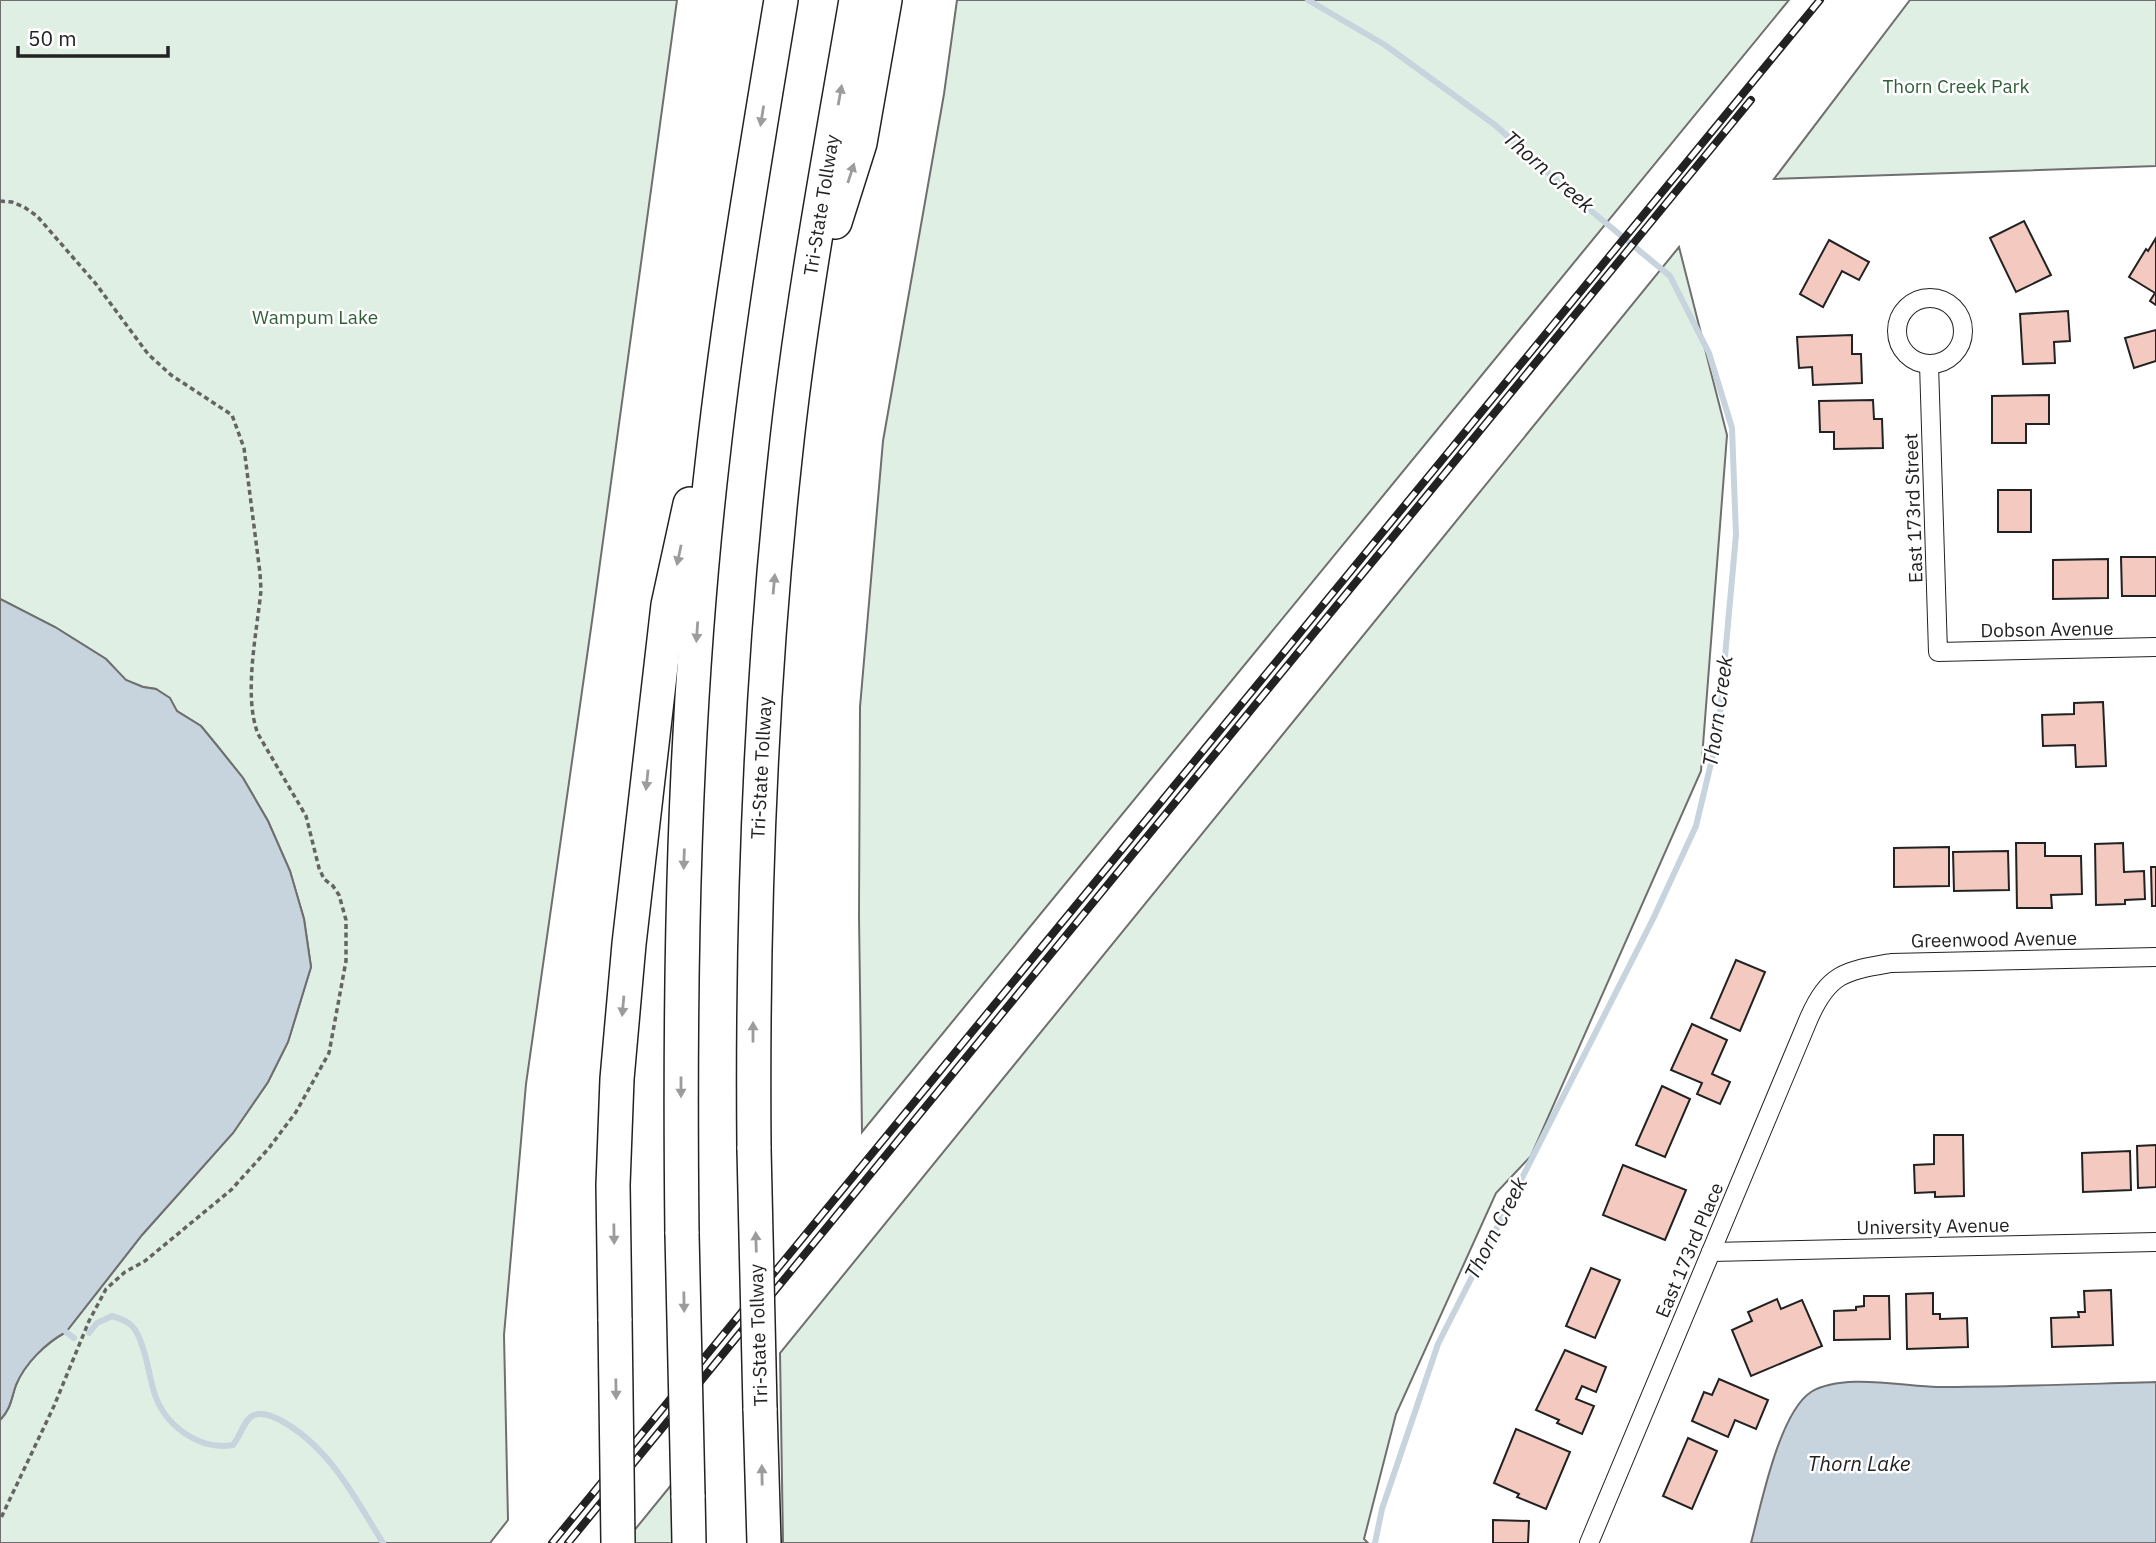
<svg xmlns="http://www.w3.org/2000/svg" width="2156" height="1543" font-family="'IBM Plex Sans',sans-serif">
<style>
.park{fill:#e0efe3;stroke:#6f6f6f;stroke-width:2}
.water{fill:#c7d3dd;stroke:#6f6f6f;stroke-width:2}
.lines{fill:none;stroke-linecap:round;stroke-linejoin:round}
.stream{stroke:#c7d3dd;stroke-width:6}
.building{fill:#f3c9c0;stroke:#222;stroke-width:2}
.street-casing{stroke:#222;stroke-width:20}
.highway-casing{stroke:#222;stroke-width:36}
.path{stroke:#646464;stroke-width:3.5;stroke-dasharray:5 3.5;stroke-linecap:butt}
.street{stroke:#fff;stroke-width:18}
.highway{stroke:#fff;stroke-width:33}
.rail-casing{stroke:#222;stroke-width:8}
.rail{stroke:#fff;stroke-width:5;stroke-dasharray:16;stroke-linecap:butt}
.highway-bridge-casing{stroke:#222;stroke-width:36;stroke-linecap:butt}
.highway-bridge{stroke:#fff;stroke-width:33}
.oneway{fill:#9c9c9c}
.labels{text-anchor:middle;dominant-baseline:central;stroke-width:5;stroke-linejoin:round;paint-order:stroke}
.park-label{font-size:19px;fill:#2f5e38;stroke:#fff}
.street-label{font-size:19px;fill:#222;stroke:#fff}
.water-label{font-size:21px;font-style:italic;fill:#222;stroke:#fff}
</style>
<rect width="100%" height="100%" fill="#fff"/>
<g class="park">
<path d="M0,0h677l-84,614 -67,470 -22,251 4,185 -18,23h-490v-123c11,-11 11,-21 16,-35 9,-22 30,-42 50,-53l76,-97 91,-102 35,-51 20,-40 23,-75 -7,-48 -14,-48 -22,-50 -25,-43 -28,-35 -14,-17 -24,-15 -21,-22 -13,-2 -18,-7 -19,-21 -51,-32 -55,-28z"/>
<polygon points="957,0 1789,0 862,1132 859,916 860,707 883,441 944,94"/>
<polygon points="1910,0 2156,0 2156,166 1774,179"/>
<polygon points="1679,247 1727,435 1701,771 1531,1156 1496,1193 1396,1414 1364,1539 1368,1543 783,1543 780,1353"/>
<polygon points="672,1484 674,1543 624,1543"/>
</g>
<g class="water">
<path d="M0,599l55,28 51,32 20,21 17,7 13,2 14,9 7,13 24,15 14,17 28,35 25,43 22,50 14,48 7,48 -23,75 -20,40 -35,51 -91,102 -76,97c-20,11 -41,31 -50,53 -5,14 -5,24 -16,35z"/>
<path d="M2156,1382v161h-405c10,-38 28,-130 60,-151 31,-19 91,-6 126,-5 73,0 146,-3 219,-5z"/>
</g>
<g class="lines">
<g class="stream">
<polyline points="1308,0 1385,45 1495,125 1584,205 1670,276 1709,353 1732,428 1736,535 1718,734 1696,826 1653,919 1438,1344 1382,1509 1375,1543"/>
<polyline points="66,1332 74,1338"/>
<path d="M89,1333l8,-10 15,-7c7,2 15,5 20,10 12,12 17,49 22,66 10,33 45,59 79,53 7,-8 11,-26 21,-30 9,-3 18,1 26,5 49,26 75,78 103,123"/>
</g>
</g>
<g class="building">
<polygon points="2024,221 2051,275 2016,292 1990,238"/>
<polygon points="2156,238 2156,305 2150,301 2155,293 2129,277 2146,249 2148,251"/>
<polygon points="1829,240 1869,262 1859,280 1842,271 1823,307 1800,294"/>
<polygon points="2068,311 2070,341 2054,342 2055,363 2023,364 2020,314"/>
<polygon points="2156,330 2156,361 2134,368 2125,338"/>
<polygon points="1852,335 1852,354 1861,354 1862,383 1813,385 1812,367 1799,368 1797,337"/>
<polygon points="2049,395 2049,424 2026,424 2026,443 1992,443 1992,396"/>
<polygon points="1873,400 1874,419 1882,419 1883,448 1834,449 1834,432 1820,432 1819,401"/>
<rect x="1998" y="490" width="33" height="42"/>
<polygon points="2121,557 2156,557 2156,596 2122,596"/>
<polygon points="2108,559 2108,598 2053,599 2053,560"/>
<polygon points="2103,702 2106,766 2076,767 2075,745 2043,746 2042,715 2074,714 2074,703"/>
<polygon points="2016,843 2045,843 2045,856 2081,856 2082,894 2051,895 2052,908 2017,908"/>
<polygon points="2123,843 2124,872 2144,871 2145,899 2125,900 2125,904 2096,905 2095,844"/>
<polygon points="1949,847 1949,886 1894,887 1894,848"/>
<polygon points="2008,851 2009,890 1954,891 1953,852"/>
<polygon points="2151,867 2156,867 2156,906 2152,906"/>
<polygon points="1736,960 1765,972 1740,1031 1711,1018"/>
<polygon points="1692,1024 1727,1040 1712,1074 1730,1082 1720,1104 1697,1094 1702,1083 1671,1070"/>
<polygon points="1662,1086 1690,1099 1665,1157 1636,1145"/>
<polygon points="1934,1135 1963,1135 1964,1196 1935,1197 1935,1192 1915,1193 1914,1165 1934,1164"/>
<polygon points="2156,1145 2156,1187 2138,1188 2137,1146"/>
<polygon points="2130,1151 2131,1190 2083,1192 2082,1153"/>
<polygon points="1623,1165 1686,1190 1665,1240 1603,1215"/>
<polygon points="1591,1268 1620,1280 1595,1338 1566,1326"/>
<polygon points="2111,1290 2113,1345 2052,1347 2051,1318 2079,1317 2078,1312 2085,1312 2084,1291"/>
<polygon points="1933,1293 1933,1314 1940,1314 1940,1319 1967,1318 1968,1347 1907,1349 1906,1294"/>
<polygon points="1864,1296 1889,1296 1890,1339 1834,1340 1834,1311 1856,1310 1856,1307 1864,1306"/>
<polygon points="1777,1299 1781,1309 1802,1300 1822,1346 1751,1376 1732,1330 1752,1321 1748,1312"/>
<polygon points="1565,1350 1606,1367 1596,1392 1582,1386 1576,1399 1594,1406 1582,1434 1557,1423 1559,1420 1536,1410"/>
<polygon points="1719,1379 1768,1400 1756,1429 1735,1420 1728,1437 1692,1421 1704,1392 1712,1395"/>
<polygon points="1516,1429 1570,1452 1546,1509 1517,1497 1519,1494 1494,1483"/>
<polygon points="1688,1438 1717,1451 1692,1509 1663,1496"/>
<polygon points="1493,1520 1529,1521 1528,1543 1493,1543"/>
</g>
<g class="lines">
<defs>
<g id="street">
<circle cx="1930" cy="331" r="33"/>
<polyline points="1929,364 1938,652 2156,647"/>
<polyline points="1711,1252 2156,1242"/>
<path d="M1589,1543l220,-525c20,-45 36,-47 82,-55l265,-6"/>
</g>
<g id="highway">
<polyline points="835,222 860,143 885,0"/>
<path d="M754,1149c-2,-230 6,-461 31,-690 16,-154 45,-306 71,-459"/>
<path d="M682,1234c-3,-260 1,-519 31,-778 17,-153 43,-304 68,-456"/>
<polyline points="615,1321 613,1185 617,1079 629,944 668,605 690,504"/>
<polyline points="760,1408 764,1543"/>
<polyline points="688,1495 689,1543"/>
</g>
</defs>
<use href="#street" class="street-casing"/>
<use href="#highway" class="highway-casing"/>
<path class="path" d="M0,201l12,1 12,5 13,9 59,68 52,70 23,21 61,40 12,33 16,125 1,17c-4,42 -18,105 -3,144l48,82 13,52 5,11 9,7 6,9 7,25v41l-17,92 -33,59 -27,36 -38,42 -86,71 -20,11 -19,17 -17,32 -35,85 -54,114"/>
<use href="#street" class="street"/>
<use href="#highway" class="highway"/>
<defs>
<g id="rail">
<polyline points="552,1543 1820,0"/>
<polyline points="568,1543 1751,100"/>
</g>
</defs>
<use href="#rail" class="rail-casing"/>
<use href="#rail" class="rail"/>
<defs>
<g id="highway-bridge">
<polyline points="754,1149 760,1408"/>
<polyline points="682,1234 688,1495"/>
<polyline points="615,1321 618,1543"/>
</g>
</defs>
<use href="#highway-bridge" class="highway-bridge-casing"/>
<use href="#highway-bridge" class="highway-bridge"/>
</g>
<defs><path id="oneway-solid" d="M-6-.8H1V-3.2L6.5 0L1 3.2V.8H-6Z" transform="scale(1.75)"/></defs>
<g class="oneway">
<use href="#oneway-solid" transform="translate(840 95) rotate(-80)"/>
<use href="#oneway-solid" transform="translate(762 116) rotate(99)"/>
<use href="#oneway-solid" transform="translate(851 173) rotate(-72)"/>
<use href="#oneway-solid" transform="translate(679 555) rotate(102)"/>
<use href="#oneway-solid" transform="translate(774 584) rotate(-85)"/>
<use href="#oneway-solid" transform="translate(697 632) rotate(94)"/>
<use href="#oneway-solid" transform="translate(647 780) rotate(96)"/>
<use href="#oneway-solid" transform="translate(684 859) rotate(92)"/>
<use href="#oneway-solid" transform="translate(623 1006) rotate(95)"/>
<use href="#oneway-solid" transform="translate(753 1032) rotate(-90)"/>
<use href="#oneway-solid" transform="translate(681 1087) rotate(90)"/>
<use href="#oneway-solid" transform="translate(614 1234) rotate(89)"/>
<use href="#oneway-solid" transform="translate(756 1242) rotate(-92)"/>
<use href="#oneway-solid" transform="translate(684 1302) rotate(89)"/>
<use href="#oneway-solid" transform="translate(616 1389) rotate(89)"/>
<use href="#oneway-solid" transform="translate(762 1475) rotate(-91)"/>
</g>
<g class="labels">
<g class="park-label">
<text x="1956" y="86">Thorn Creek Park</text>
<text x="315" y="317">Wampum Lake</text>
</g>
<g class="street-label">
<text transform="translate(821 205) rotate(-81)">Tri-State Tollway</text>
<text transform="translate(1913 508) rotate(-92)">East 173rd Street</text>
<text transform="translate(2047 629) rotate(-1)">Dobson Avenue</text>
<text transform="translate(761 768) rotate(-87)">Tri-State Tollway</text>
<text transform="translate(1994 939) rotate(-1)">Greenwood Avenue</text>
<text transform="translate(1933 1226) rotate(-1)">University Avenue</text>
<text transform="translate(1689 1250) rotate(-67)">East 173rd Place</text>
<text transform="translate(758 1335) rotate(-92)">Tri-State Tollway</text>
</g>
<g class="water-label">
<text transform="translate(1549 171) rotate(41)">Thorn Creek</text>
<text transform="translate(1717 711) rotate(-82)">Thorn Creek</text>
<text transform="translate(1495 1228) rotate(-63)">Thorn Creek</text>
<text x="1859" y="1463">Thorn Lake</text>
</g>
</g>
<path d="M18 46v10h150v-10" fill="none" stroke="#222222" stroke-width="3.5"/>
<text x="28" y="46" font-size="21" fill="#222222" stroke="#ffffff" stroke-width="5" paint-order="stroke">50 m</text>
</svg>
